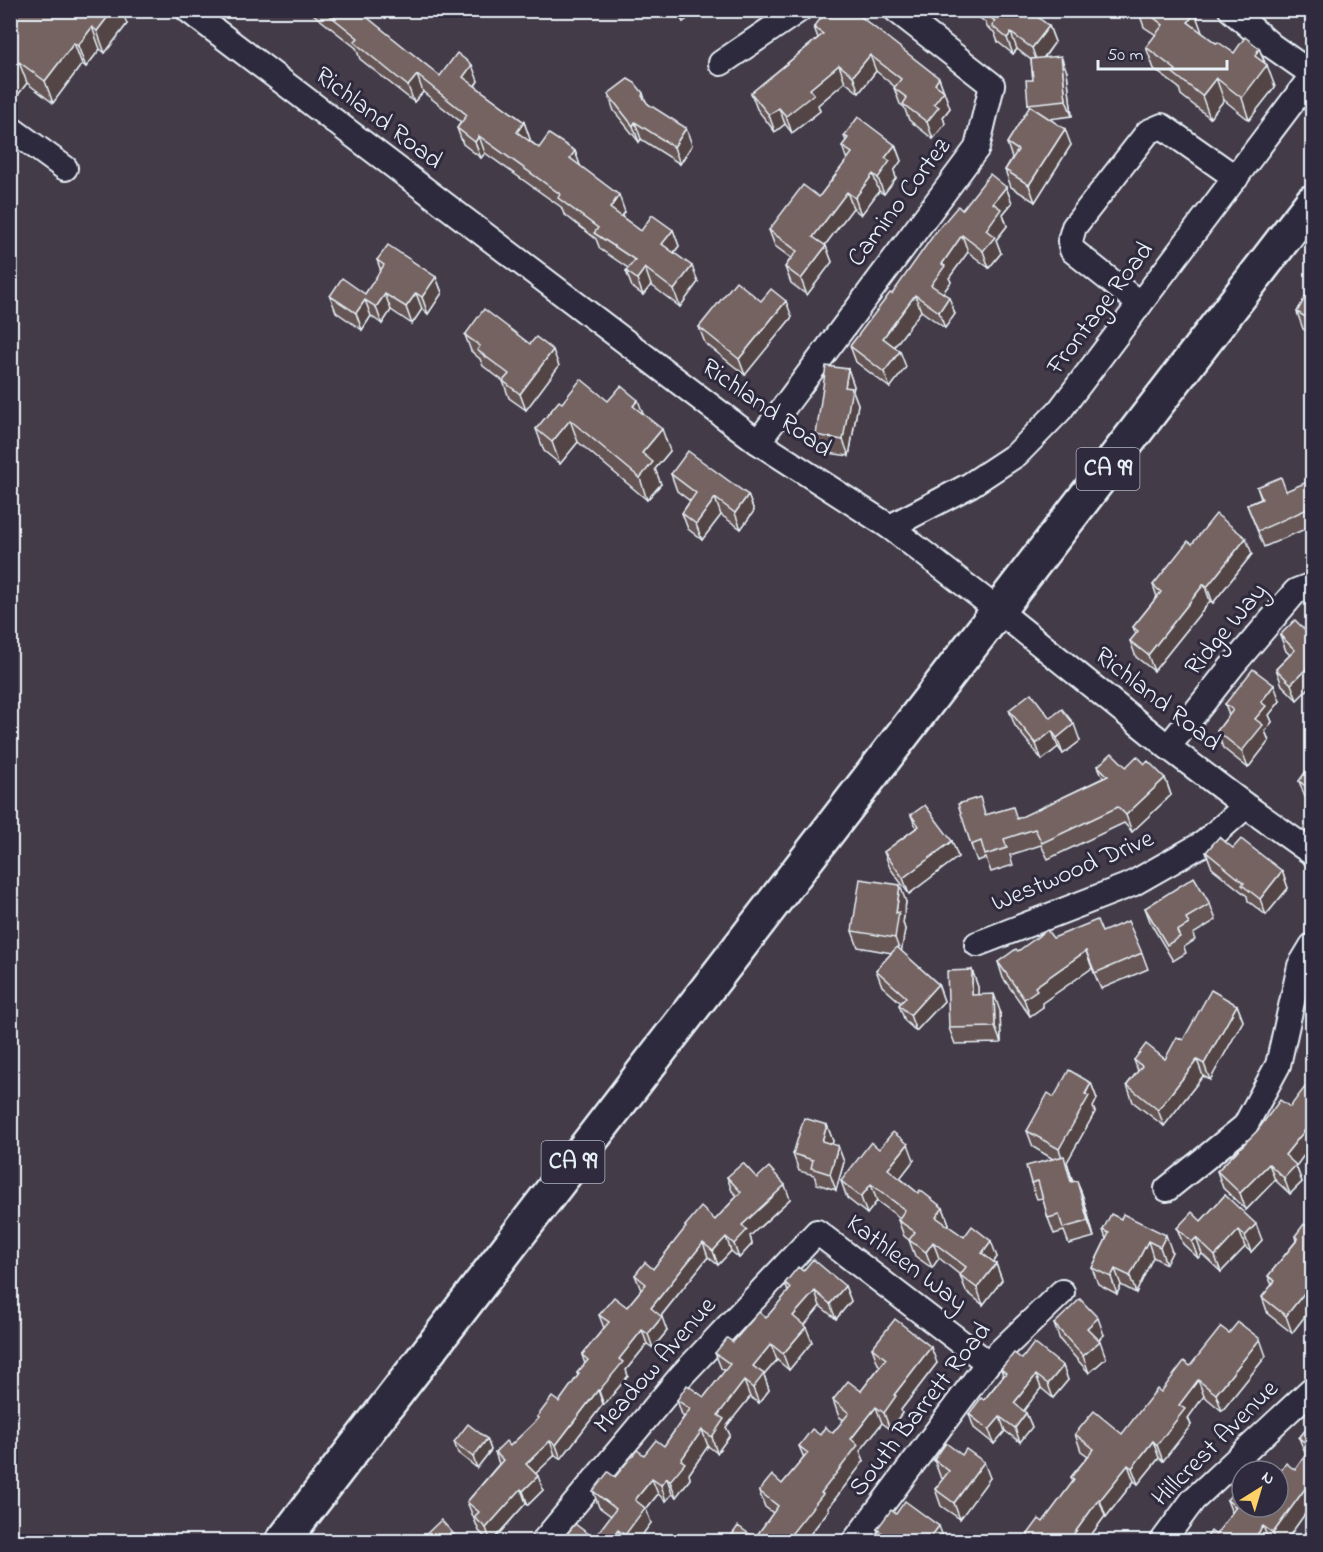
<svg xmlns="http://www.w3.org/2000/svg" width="1323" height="1552" font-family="'Indie Flower',sans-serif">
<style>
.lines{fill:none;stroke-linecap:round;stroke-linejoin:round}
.minor-casing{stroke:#e8f1f8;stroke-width:28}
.highway-casing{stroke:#e8f1f8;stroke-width:38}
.minor{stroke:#2f2a3d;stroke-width:24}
.highway{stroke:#2f2a3d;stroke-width:33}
.wall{fill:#655554;stroke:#e8f1f8;stroke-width:1.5}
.shaded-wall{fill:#524545;stroke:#e8f1f8;stroke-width:1.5}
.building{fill:#756362;stroke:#e8f1f8;stroke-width:1.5}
.labels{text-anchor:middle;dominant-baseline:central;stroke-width:6;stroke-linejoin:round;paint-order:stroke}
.shield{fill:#2f2a3d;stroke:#b0b5c0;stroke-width:1.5}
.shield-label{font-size:24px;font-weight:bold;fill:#e8f1f8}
.street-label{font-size:26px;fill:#e8f1f8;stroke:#2f2a3d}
</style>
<rect width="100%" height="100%" fill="#443b48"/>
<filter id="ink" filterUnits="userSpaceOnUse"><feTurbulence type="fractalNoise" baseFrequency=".0167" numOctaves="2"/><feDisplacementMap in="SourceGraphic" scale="12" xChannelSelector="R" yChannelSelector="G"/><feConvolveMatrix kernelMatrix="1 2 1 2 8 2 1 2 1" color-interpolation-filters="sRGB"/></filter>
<g filter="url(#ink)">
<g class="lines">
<defs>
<g id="minor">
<polyline points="188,10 758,442 890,527 999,611 1168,747 1246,806 1312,853"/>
<polyline points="1231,10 1272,46 1312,74"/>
<polyline points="721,63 799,10"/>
<polyline points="10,128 65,168"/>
<polyline points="1140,304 1072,250 1070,241 1074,227 1148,132 1162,126 1236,178"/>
<polyline points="758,442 977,148 992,85 896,10"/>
<polyline points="890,527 970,485 1017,454 1060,410 1312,76"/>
<polyline points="1168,747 1232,666 1296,591 1312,585"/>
<polyline points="977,944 1132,884 1204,843 1246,806"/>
<polyline points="1167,1189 1245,1126 1278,1065 1300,966 1312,946"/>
<polyline points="543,1542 682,1375 817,1232 988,1363"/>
<polyline points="854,1542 988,1363 1062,1292"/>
<polyline points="1162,1542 1193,1500 1312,1389"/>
</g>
<polyline id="highway" points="282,1542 1312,202"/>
</defs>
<use href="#minor" class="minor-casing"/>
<use href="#highway" class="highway-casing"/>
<use href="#minor" class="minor"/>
<use href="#highway" class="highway"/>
</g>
<g class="wall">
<polygon points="10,10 127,24 105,53 100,49 86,67 82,64 53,103 27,83 11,104"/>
<polygon points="308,10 361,10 362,14 440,76 478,81 475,86 524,122 530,139 529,140 539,148 575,151 580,166 625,212 622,217 641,231 673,230 679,246 674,253 698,282 680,307 651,285 643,295 632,287 626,271 628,268 600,249 596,239 564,214 561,207 485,153 481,158 463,144 457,128 461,122 423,92 414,102 360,59 356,48"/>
<polygon points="674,10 699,10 683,22"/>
<polygon points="969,10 1034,10 1036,16 1049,26 1055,42 1044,58 1067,72 1072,116 1049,119 1071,145 1035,202 1011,187 1005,170 1012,158 1007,143 1030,107 1028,104 1033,80 1031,60 1017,49 1013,54 998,42 994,32 987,27 985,22"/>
<polygon points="1138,10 1191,10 1195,13 1202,33 1216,43 1234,53 1259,48 1275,87 1249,120 1224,100 1210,118 1181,95 1179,88 1154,69 1146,47 1156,35 1144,27"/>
<polygon points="1293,10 1312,10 1312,26"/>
<polygon points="814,27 939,78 950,108 943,117 945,124 933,139 909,120 904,107 900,104 894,88 895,87 876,71 859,93 845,82 818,105 820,111 792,133 785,124 775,132 757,109 751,93 818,38"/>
<polygon points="643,93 646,102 692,145 680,164 641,139 639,142 614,111 608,94"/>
<polygon points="844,136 895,145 901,161 894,171 896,178 884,194 879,191 861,215 853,208 825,245 832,262 807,295 791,283 785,267 791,258 775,246 769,230 819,197 847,160 842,146 846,141"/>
<polygon points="1006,187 1012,203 1003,214 1007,226 996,240 1001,253 989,268 968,252 949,278 951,282 943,293 955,314 945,328 921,311 894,347 906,367 890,388 856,362 850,346 892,294 962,210"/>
<polygon points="377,260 436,277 442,293 428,314 422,309 412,324 391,310 382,324 371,316 362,330 336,312 330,296 365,294 381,271"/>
<polygon points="1312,285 1312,334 1303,329 1297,312"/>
<polygon points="761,301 792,317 745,375 705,343 699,327"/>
<polygon points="465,335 559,366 526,410 509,398 503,381 483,366 480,359 471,351"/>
<polygon points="848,369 854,386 853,391 858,404 849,456 821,452 816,435"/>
<polygon points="608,401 642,413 670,451 655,469 661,484 647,500 578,442 560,464 544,451 536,429 562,403"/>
<polygon points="671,474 748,495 754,511 741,529 721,515 702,540 688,529 682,513 690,501 677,491"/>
<polygon points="1257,487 1312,494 1312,526 1264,547 1247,505 1261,499"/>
<polygon points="1192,544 1252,554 1213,603 1210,601 1154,671 1136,657 1130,641 1136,634 1133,627 1157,597 1153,585"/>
<polygon points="1280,635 1312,637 1312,685 1297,700 1282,685 1276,669 1290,655 1286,651"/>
<polygon points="1280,701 1269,715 1272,722 1265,731 1269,741 1248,768 1223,748 1217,731 1229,715 1225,704"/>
<polygon points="1009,710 1050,718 1080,741 1063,754 1058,747 1042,760 1015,726"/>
<polygon points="1312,763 1312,803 1305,797 1299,781"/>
<polygon points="1145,764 1165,778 1171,795 1132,832 1124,823 1048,859 1041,845 1010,855 1013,865 991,872 986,858 977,861 971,845 986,815 1018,819 1103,778 1098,766 1126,767"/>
<polygon points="911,815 952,841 958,857 909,894 890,868 884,852 916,828"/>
<polygon points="1233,848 1282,871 1288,888 1266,915 1248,901 1247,896 1212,868 1206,852"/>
<polygon points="906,902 903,923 905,929 901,951 938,984 944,1001 916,1031 905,1021 899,1005 901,1003 882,986 876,970 892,953 858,947 852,931"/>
<polygon points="1210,904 1216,920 1193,934 1195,940 1184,947 1186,953 1173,961 1151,924 1145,908"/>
<polygon points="1102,932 1142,953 1148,969 1101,989 1092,968 1042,1003 1043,1007 1030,1016 1003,978 998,962 1018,951 1053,938"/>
<polygon points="972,970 978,987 978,995 1000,1011 1001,1043 955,1044 949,1028"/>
<polygon points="1237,1005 1243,1021 1210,1080 1203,1076 1164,1126 1133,1102 1127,1085 1138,1071 1134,1060 1165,1059 1183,1040"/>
<polygon points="1312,1045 1312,1073 1311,1071 1305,1055"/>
<polygon points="1091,1083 1097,1099 1093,1107 1095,1112 1067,1162 1073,1182 1077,1181 1083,1197 1094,1237 1069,1244 1064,1231 1054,1234 1048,1218 1043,1198 1037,1199 1031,1183 1053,1159 1033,1147 1027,1131 1054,1097"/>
<polygon points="1312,1093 1312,1144 1296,1166 1302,1182 1290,1194 1275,1180 1246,1210 1223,1188 1217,1171 1290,1107"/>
<polygon points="827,1125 833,1141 832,1144 838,1146 844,1162 836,1190 817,1184 814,1175 799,1171 793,1154"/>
<polygon points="879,1149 914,1160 900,1178 918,1193 943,1208 949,1224 948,1226 964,1237 997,1257 994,1262 996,1264 1002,1280 983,1305 966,1291 960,1275 939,1258 932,1268 915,1256 909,1240 904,1236 898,1220 900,1218 877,1201 867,1214 847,1198 841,1181"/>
<polygon points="727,1177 757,1178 790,1199 750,1236 752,1244 739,1258 731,1251 718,1265 708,1257 661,1316 667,1331 653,1348 647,1344 626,1370 628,1376 604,1405 603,1404 561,1459 555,1455 536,1473 543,1490 528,1505 526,1503 492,1542 490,1542 479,1531 467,1502 499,1464 495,1452 510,1446 538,1419 537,1417 559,1402 578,1376 577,1373 585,1364 582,1355 604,1328 599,1315 627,1307 641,1290 635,1275 653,1269 686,1228 685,1226 715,1220 737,1196 732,1191"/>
<polygon points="1225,1195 1262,1240 1251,1252 1245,1247 1221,1272 1202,1254 1198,1258 1183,1244 1177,1228 1201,1221"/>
<polygon points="1121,1219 1172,1252 1166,1264 1153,1257 1136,1293 1121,1285 1117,1294 1098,1284 1092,1268 1106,1239 1103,1230"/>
<polygon points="1312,1231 1312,1307 1292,1333 1268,1314 1262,1297 1272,1285 1268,1276 1296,1241 1295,1236"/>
<polygon points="803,1271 845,1286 851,1301 836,1319 820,1306 804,1325 812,1342 789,1370 777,1360 764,1375 769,1390 759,1403 750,1397 726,1427 730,1435 717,1453 708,1446 689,1474 690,1479 676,1497 672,1494 666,1501 658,1494 646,1509 651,1523 637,1542 564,1542 563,1539 594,1538 611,1516 599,1507 593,1491 615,1477 644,1455 664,1446 684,1417 682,1415 677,1400 704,1397 725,1371 721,1368 715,1353 733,1342 766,1318 788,1292 785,1283"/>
<polygon points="1054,1324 1104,1335 1098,1340 1106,1358 1089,1373 1060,1340"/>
<polygon points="1229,1333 1266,1356 1222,1411 1204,1396 1188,1418 1191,1425 1163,1461 1159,1458 1138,1484 1134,1481 1106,1517 1105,1516 1086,1542 1022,1542 1043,1522 1073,1482 1071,1477 1088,1456 1081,1451 1075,1434 1122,1434 1161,1392"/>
<polygon points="872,1348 937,1363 901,1410 902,1413 890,1429 882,1423 860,1451 864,1461 828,1508 829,1510 804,1542 727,1542 755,1538 773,1513 765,1507 759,1491 782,1484 804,1458 799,1446 820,1435 833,1433 844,1420 839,1417 833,1400 861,1391 880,1366 878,1364"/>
<polygon points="1022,1359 1063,1366 1068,1380 1053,1398 1041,1388 1023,1411 1026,1413 1032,1427 1020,1442 1005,1431 994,1444 974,1428 969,1414 984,1400 1003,1376 1001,1369"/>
<polygon points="1312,1422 1312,1504 1285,1542 1204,1542 1216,1535 1232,1513 1227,1500 1242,1507 1278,1507 1295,1470 1306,1455 1299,1438"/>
<polygon points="487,1439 491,1450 477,1468 458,1453 454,1442"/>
<polygon points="934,1460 990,1478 960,1519 941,1506 935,1489 943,1479 940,1476"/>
<polygon points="877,1529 945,1542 882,1542"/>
</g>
<g class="shaded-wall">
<polygon points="113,10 122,10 127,24 105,53 97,31"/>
<polygon points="679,10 699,10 683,22"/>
<polygon points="1034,10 1038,22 1029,11"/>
<polygon points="1195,13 1203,35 1188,22"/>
<polygon points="1049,26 1055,42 1038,65 1032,48"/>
<polygon points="92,27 100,49 86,67 78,46"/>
<polygon points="1011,33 1017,49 1013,54 1007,38"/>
<polygon points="74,43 82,64 53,103 45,81"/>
<polygon points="1259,48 1266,67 1267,65 1275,87 1249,120 1242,98 1255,56"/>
<polygon points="870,55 876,71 859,93 853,76"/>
<polygon points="1061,56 1067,72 1072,116 1066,100"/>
<polygon points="19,62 27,83 11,104 10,73"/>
<polygon points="472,65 478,81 469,94 463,77"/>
<polygon points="839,65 845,82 818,105 820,111 792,133 786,116 810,89"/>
<polygon points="417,75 423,92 414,102 408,86"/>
<polygon points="939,78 950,108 943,117 945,124 933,139 927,122 934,104 935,84"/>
<polygon points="1216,78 1224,100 1210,118 1202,96"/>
<polygon points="779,108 785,124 775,132 769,115"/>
<polygon points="524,122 530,139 523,148 517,132"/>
<polygon points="635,122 641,139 639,142 633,126"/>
<polygon points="686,128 692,145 680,164 674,147"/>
<polygon points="1065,129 1071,145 1035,202 1029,185"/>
<polygon points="479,136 485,153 481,158 475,142"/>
<polygon points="895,145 901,161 894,171 896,178 884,194 878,178 885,158"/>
<polygon points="575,151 581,168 570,158"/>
<polygon points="873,174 879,191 861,215 855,198"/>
<polygon points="1006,187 1012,203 1003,214 1007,226 996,240 1001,253 989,268 983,251 986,230 993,203"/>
<polygon points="847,192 853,208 819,253 813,237"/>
<polygon points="619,195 625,212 616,224 610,208"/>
<polygon points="673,230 679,246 668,260 662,244"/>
<polygon points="962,235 968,252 949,278 951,282 937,301 931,285 942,264"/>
<polygon points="826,246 832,262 807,295 801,279"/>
<polygon points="692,266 698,282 680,307 674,290"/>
<polygon points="645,268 651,285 643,295 637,279"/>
<polygon points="436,277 442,293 428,314 422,297"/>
<polygon points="416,293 422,309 412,324 406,307"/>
<polygon points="385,294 391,310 382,324 376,307"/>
<polygon points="915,295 921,311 889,354 883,338"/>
<polygon points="949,297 955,314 945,328 939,312"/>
<polygon points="365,300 371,316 362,330 356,313"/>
<polygon points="786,301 792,317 745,375 739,359"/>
<polygon points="553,350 559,366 526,410 520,394"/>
<polygon points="900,351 906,367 890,388 884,372"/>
<polygon points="848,369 854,386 853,391 858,404 849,456 843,440 845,387"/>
<polygon points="638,400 646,422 633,406"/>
<polygon points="570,420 578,442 560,464 552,442"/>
<polygon points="662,429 670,451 655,469 661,484 647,500 640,478 642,453"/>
<polygon points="748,495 754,511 741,529 735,513"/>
<polygon points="715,498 721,515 702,540 696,524"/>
<polygon points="1246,538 1252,554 1213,603 1207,587"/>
<polygon points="1204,584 1210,601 1154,671 1148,655"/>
<polygon points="1309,666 1312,675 1312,685 1297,700 1291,684"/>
<polygon points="1274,685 1280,701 1269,715 1272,722 1265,731 1269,741 1248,768 1242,751 1255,719 1261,702"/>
<polygon points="1074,724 1080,741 1063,754 1057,738"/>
<polygon points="1052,731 1058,747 1042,760 1036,744"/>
<polygon points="1165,778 1171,795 1132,832 1126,815"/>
<polygon points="952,841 958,857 909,894 903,878"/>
<polygon points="1282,871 1288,888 1266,915 1260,899"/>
<polygon points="900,885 906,902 903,923 905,929 901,954 895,938 896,913"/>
<polygon points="1086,951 1092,968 1042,1003 1043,1007 1030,1016 1024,999 1035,987"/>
<polygon points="972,970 978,987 978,1011 972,995"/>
<polygon points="938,984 944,1001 916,1031 910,1015"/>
<polygon points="994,994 1000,1011 1001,1043 995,1027"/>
<polygon points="1237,1005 1243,1021 1210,1080 1204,1064"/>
<polygon points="1197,1060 1203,1076 1164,1126 1158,1110"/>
<polygon points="1091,1083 1097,1099 1093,1107 1095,1112 1067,1162 1077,1199 1059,1149"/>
<polygon points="827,1125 833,1141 828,1158 822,1141"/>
<polygon points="1309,1125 1312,1136 1312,1144 1296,1166 1302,1182 1290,1194 1284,1178 1285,1155"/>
<polygon points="908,1144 914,1160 894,1186 888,1169"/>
<polygon points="838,1146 844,1162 836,1190 830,1174"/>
<polygon points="1269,1164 1275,1180 1246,1210 1240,1193"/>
<polygon points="1077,1181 1083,1197 1094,1237 1088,1221"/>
<polygon points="871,1184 877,1201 867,1214 861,1197"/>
<polygon points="785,1185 790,1199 750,1236 752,1244 739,1258 734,1244 742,1225"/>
<polygon points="943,1208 949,1224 942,1233 936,1217"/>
<polygon points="1256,1224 1262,1240 1251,1252 1245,1236"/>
<polygon points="1239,1230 1245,1247 1221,1272 1215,1256"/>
<polygon points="1166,1235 1172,1252 1166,1264 1160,1247"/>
<polygon points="726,1237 731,1251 718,1265 713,1251"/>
<polygon points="1196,1238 1202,1254 1198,1258 1192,1242"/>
<polygon points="991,1241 997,1257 988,1270 982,1253"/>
<polygon points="1148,1241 1153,1257 1136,1293 1130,1276"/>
<polygon points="933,1242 939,1258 932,1268 926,1252"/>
<polygon points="703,1243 708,1257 656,1322 651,1308"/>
<polygon points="996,1264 1002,1280 983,1305 977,1288"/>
<polygon points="1115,1269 1121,1285 1117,1294 1111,1277"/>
<polygon points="1312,1283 1312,1307 1292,1333 1286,1316"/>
<polygon points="845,1286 851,1301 836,1319 830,1304"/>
<polygon points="815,1291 820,1306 799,1332 793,1316"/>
<polygon points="662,1317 667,1331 653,1348 648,1334"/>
<polygon points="1098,1318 1104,1335 1093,1344 1087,1328"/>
<polygon points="806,1327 812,1342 789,1370 783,1354"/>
<polygon points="642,1330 647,1344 626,1370 628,1376 604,1405 599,1391 619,1359"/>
<polygon points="1260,1339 1266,1356 1222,1411 1216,1394"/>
<polygon points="1100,1341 1106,1358 1089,1373 1083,1356"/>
<polygon points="771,1344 777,1360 764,1375 769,1390 759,1403 753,1388 753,1366"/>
<polygon points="931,1347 937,1363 901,1410 902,1413 890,1429 884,1413 894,1395"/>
<polygon points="1063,1366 1068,1380 1053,1398 1048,1384"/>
<polygon points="1036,1375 1041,1388 1019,1417 1014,1403"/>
<polygon points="1198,1380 1204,1396 1188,1418 1191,1425 1163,1461 1157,1445 1179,1405"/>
<polygon points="744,1381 750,1397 726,1427 730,1435 717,1453 712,1437 718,1415"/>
<polygon points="598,1390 603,1404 561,1459 556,1445"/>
<polygon points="876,1407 882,1423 860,1451 864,1461 828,1508 829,1510 804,1542 785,1542 821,1493 851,1439"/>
<polygon points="1026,1413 1032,1427 1020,1442 1015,1428"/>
<polygon points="1000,1417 1005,1431 994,1444 989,1430"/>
<polygon points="702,1430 708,1446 689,1474 690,1479 676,1497 670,1481 681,1460"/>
<polygon points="487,1439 491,1450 477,1468 473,1457"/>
<polygon points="550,1441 555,1455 531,1478 526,1464"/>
<polygon points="1153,1441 1159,1458 1138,1484 1132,1468"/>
<polygon points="984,1462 990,1478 960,1519 954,1503"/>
<polygon points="1128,1465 1134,1481 1106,1517 1100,1500"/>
<polygon points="538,1476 543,1490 528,1505 523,1491"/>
<polygon points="667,1478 672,1494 666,1501 661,1485"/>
<polygon points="652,1479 658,1494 646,1509 651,1523 637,1542 627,1542 625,1535 635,1500"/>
<polygon points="1312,1479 1312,1504 1285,1542 1276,1542 1273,1533"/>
<polygon points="521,1489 526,1503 491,1542 486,1528"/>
<polygon points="1099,1499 1105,1516 1086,1542 1068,1542"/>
<polygon points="939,1526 945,1542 927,1542"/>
<polygon points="1263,1526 1269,1542 1252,1542"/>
<polygon points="618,1530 623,1542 610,1542"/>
</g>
<g class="building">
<polygon points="10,10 113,10 97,31 92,27 78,46 74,43 45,81 19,62 10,73"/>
<polygon points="323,10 358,10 440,76 457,53 472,65 463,77 524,122 517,132 539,148 549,134 575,151 570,158 619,195 610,208 641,231 652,215 673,230 662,244 692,266 674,290 645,268 637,279 626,271 635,260 594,233 598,228 558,198 560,194 479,136 475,142 457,128 467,115 417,75 408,86 354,42 358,38"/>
<polygon points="827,10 852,10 939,78 935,84 944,91 934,104 939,107 927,122 903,104 907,98 894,88 901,79 870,55 853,76 839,65 810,89 814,94 786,116 779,108 769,115 751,93 823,34 814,27"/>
<polygon points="1029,10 1049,26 1032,48 1011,33 1007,38 992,26 995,21 981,11"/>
<polygon points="1144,10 1191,10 1195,13 1188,22 1216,43 1218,42 1234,53 1245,37 1259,48 1255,56 1267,65 1242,98 1216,78 1202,96 1173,73 1176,70 1146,47 1163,25"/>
<polygon points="1061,56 1066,100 1028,104 1026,80 1033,80 1031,59"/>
<polygon points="628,79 635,83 643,93 642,96 648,104 686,128 674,147 635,122 633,126 608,94"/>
<polygon points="1030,106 1065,129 1029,185 1005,170 1018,150 1007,143"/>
<polygon points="858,117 895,145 885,158 890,161 878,178 873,174 855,198 847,192 813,237 826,246 801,279 785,267 797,251 769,230 803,185 819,197 852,153 842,146 848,138 844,136"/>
<polygon points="990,174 1006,187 993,203 1001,209 986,230 995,237 983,251 962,235 942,264 945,266 931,285 949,297 939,312 915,295 883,338 900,351 884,372 850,346 890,293 892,294 935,233 958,206 962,210"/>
<polygon points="388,245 436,277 422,297 416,293 406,307 385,294 376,307 365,300 356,313 330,296 342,278 365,294 384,265 377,260"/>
<polygon points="736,281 761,301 771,289 786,301 739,359 699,327"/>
<polygon points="1312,285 1312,321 1297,312"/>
<polygon points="484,309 530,344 536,337 553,350 520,394 503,381 509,374 477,350 480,346 465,335"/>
<polygon points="826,366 848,369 845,387 852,388 843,440 816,435"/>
<polygon points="581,379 608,401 621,386 638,400 633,406 662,429 642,453 653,462 640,478 570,420 552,442 536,429 559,401 562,403"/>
<polygon points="688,451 748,495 735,513 715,498 696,524 682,513 696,493 671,474"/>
<polygon points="1281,477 1286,491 1307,482 1312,494 1312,507 1258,531 1247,505 1262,499 1257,487"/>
<polygon points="1216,514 1246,538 1207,587 1204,584 1148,655 1130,641 1138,631 1133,627 1161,592 1153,585 1188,541 1192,544"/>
<polygon points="1295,620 1312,637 1312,669 1309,666 1291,684 1276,669 1295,650 1280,635"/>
<polygon points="1253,669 1274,685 1261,702 1266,706 1255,719 1263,725 1242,751 1217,731 1233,710 1225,704"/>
<polygon points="1031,693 1050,718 1062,709 1074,724 1057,738 1052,731 1036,744 1009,710"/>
<polygon points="1112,753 1126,767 1137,756 1145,764 1148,761 1165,778 1126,815 1118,807 1042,843 1035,829 1004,839 1007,848 985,855 981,841 971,845 958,804 980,797 985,815 1013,807 1017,819 1108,776 1098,766"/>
<polygon points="1312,763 1312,791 1299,781"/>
<polygon points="925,805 952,841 903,878 884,852 919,826 911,815"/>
<polygon points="1219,837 1233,848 1241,839 1282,871 1260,899 1242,885 1244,883 1206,852"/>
<polygon points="1194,877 1210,904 1186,918 1189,924 1177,931 1180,937 1167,945 1145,908"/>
<polygon points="860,879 900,885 896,913 899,912 895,938 852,931"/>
<polygon points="1097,920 1102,932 1128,921 1142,953 1095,973 1086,951 1035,987 1037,990 1024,999 998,962 1016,949 1018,951 1047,930 1053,938"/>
<polygon points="897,947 938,984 910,1015 899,1005 906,997 876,970"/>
<polygon points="972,970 972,995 994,994 995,1027 949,1028 947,971"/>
<polygon points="1211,990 1237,1005 1204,1064 1197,1060 1158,1110 1127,1085 1142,1066 1134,1060 1146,1044 1165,1059 1177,1037 1183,1040"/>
<polygon points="1312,1045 1312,1061 1305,1055"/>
<polygon points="1069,1070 1091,1083 1085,1094 1089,1096 1059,1149 1027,1131 1048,1093 1054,1097"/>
<polygon points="1305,1087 1312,1093 1312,1128 1309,1125 1285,1155 1296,1165 1284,1178 1269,1164 1240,1193 1217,1171 1257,1131 1280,1100 1290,1107"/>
<polygon points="804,1118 827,1125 822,1141 838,1146 830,1174 811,1168 813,1160 793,1154"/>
<polygon points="893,1132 908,1144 888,1169 918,1193 920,1190 943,1208 936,1217 964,1237 972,1226 991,1241 982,1253 996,1264 977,1288 960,1275 966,1267 933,1242 926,1252 909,1240 915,1232 898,1220 905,1210 871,1184 861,1197 841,1181 871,1142 879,1149"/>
<polygon points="1064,1156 1071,1182 1077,1181 1088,1221 1063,1228 1059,1215 1048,1218 1038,1181 1031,1183 1026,1166"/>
<polygon points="743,1163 757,1178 769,1167 785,1185 742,1225 747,1230 734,1244 726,1237 713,1251 703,1243 651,1308 662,1317 648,1334 642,1330 619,1359 623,1362 599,1391 598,1390 556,1445 550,1441 526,1464 538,1476 523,1491 521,1489 486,1528 474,1517 479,1512 467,1502 503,1460 495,1452 506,1441 510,1446 539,1418 537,1417 552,1397 559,1402 579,1374 577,1373 588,1360 582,1355 609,1322 599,1315 614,1297 627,1307 646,1284 635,1275 645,1262 653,1269 686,1227 685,1226 701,1207 715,1220 741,1192 727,1177"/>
<polygon points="1225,1195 1256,1224 1245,1236 1239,1230 1215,1256 1196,1238 1192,1242 1177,1228 1192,1212 1201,1221"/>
<polygon points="1111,1214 1121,1219 1123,1214 1166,1235 1160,1247 1148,1241 1130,1276 1115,1269 1111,1277 1092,1268 1109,1233 1103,1230"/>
<polygon points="1304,1224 1312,1231 1312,1283 1286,1316 1262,1297 1275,1281 1268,1276 1298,1239 1295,1236"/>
<polygon points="813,1259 845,1286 830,1304 815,1291 793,1316 806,1327 783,1354 771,1344 753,1366 764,1374 753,1388 744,1381 718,1415 724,1419 712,1437 702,1430 681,1460 685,1463 670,1481 667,1478 661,1485 652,1479 635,1500 645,1508 625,1535 618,1530 610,1542 566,1542 563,1539 575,1524 594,1538 616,1509 593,1491 608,1472 615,1477 637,1450 644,1455 656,1440 664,1446 690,1409 677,1400 687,1385 704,1397 730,1364 715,1353 727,1338 733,1342 759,1312 766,1318 791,1288 785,1283 798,1267 803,1271"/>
<polygon points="1080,1299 1098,1318 1087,1328 1100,1341 1083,1356 1054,1324"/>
<polygon points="895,1319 931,1347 894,1395 896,1396 884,1413 876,1407 851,1439 858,1445 821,1493 823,1494 785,1542 727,1542 738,1526 755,1538 778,1506 759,1491 772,1475 782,1484 808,1453 799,1446 812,1429 820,1435 825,1427 833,1433 849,1413 833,1400 848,1381 861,1391 886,1359 872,1348"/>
<polygon points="1238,1322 1260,1339 1216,1394 1198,1380 1179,1405 1185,1409 1157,1445 1153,1441 1132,1468 1128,1465 1100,1500 1099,1499 1068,1542 1022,1542 1039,1519 1043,1522 1074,1480 1071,1477 1094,1449 1075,1434 1094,1411 1122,1434 1157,1389 1161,1392 1184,1361 1190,1366 1221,1327 1229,1333"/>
<polygon points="1034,1343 1063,1366 1048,1384 1036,1375 1014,1403 1026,1413 1015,1428 1000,1417 989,1430 969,1414 981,1398 984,1400 1006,1373 1001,1369 1014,1353 1022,1359"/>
<polygon points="1312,1422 1312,1479 1273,1533 1263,1526 1252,1542 1204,1542 1211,1531 1216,1535 1236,1507 1227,1500 1239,1484 1242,1486 1242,1507 1278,1507 1278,1475 1286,1463 1295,1470 1311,1447 1299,1438"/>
<polygon points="468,1424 487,1439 473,1457 454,1442"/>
<polygon points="946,1443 962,1455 966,1449 984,1462 954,1503 935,1489 949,1471 934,1460"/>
<polygon points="905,1501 939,1526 927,1542 921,1542 917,1538 914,1542 895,1542 877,1529 891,1510 896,1514"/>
<polygon points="441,1520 461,1542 418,1542"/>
</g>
</g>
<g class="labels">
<g class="shield">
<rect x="1076.5" y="448" width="63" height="42" rx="4.5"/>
<rect x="541.5" y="1141" width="63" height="42" rx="4.5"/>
</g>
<g class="shield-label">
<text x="1108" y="469">CA 99</text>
<text x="573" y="1162">CA 99</text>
</g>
<g class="street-label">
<text transform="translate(378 119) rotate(37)">Richland Road</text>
<text transform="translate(900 203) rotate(-53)">Camino Cortez</text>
<text transform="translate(1101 309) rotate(-53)">Frontage Road</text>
<text transform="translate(766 409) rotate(35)">Richland Road</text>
<text transform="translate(1227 630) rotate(-50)">Ridge Way</text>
<text transform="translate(1157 700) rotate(38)">Richland Road</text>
<text transform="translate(1073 872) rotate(-23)">Westwood Drive</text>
<text transform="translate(906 1264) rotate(37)">Kathleen Way</text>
<text transform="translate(656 1366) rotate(-49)">Meadow Avenue</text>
<text transform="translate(921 1410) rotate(-52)">South Barrett Road</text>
<text transform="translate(1216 1444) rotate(-45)">Hillcrest Avenue</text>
</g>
</g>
<rect width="1323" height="1552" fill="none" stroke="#2f2a3d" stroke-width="36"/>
<rect x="18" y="18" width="1287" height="1516" fill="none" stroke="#e8f1f8" stroke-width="2" filter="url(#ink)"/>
<g transform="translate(1260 1489) rotate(37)"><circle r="28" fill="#2f2a3d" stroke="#797a88" stroke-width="1.5"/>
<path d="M0-4.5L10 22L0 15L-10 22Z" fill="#ffd166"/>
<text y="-9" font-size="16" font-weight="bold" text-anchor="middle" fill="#e8f1f8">N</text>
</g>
<path d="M1098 60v9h129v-9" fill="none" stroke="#e8f1f8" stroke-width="3"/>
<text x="1107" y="60" font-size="18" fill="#e8f1f8" stroke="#2f2a3d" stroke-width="4.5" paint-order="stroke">50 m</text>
</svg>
